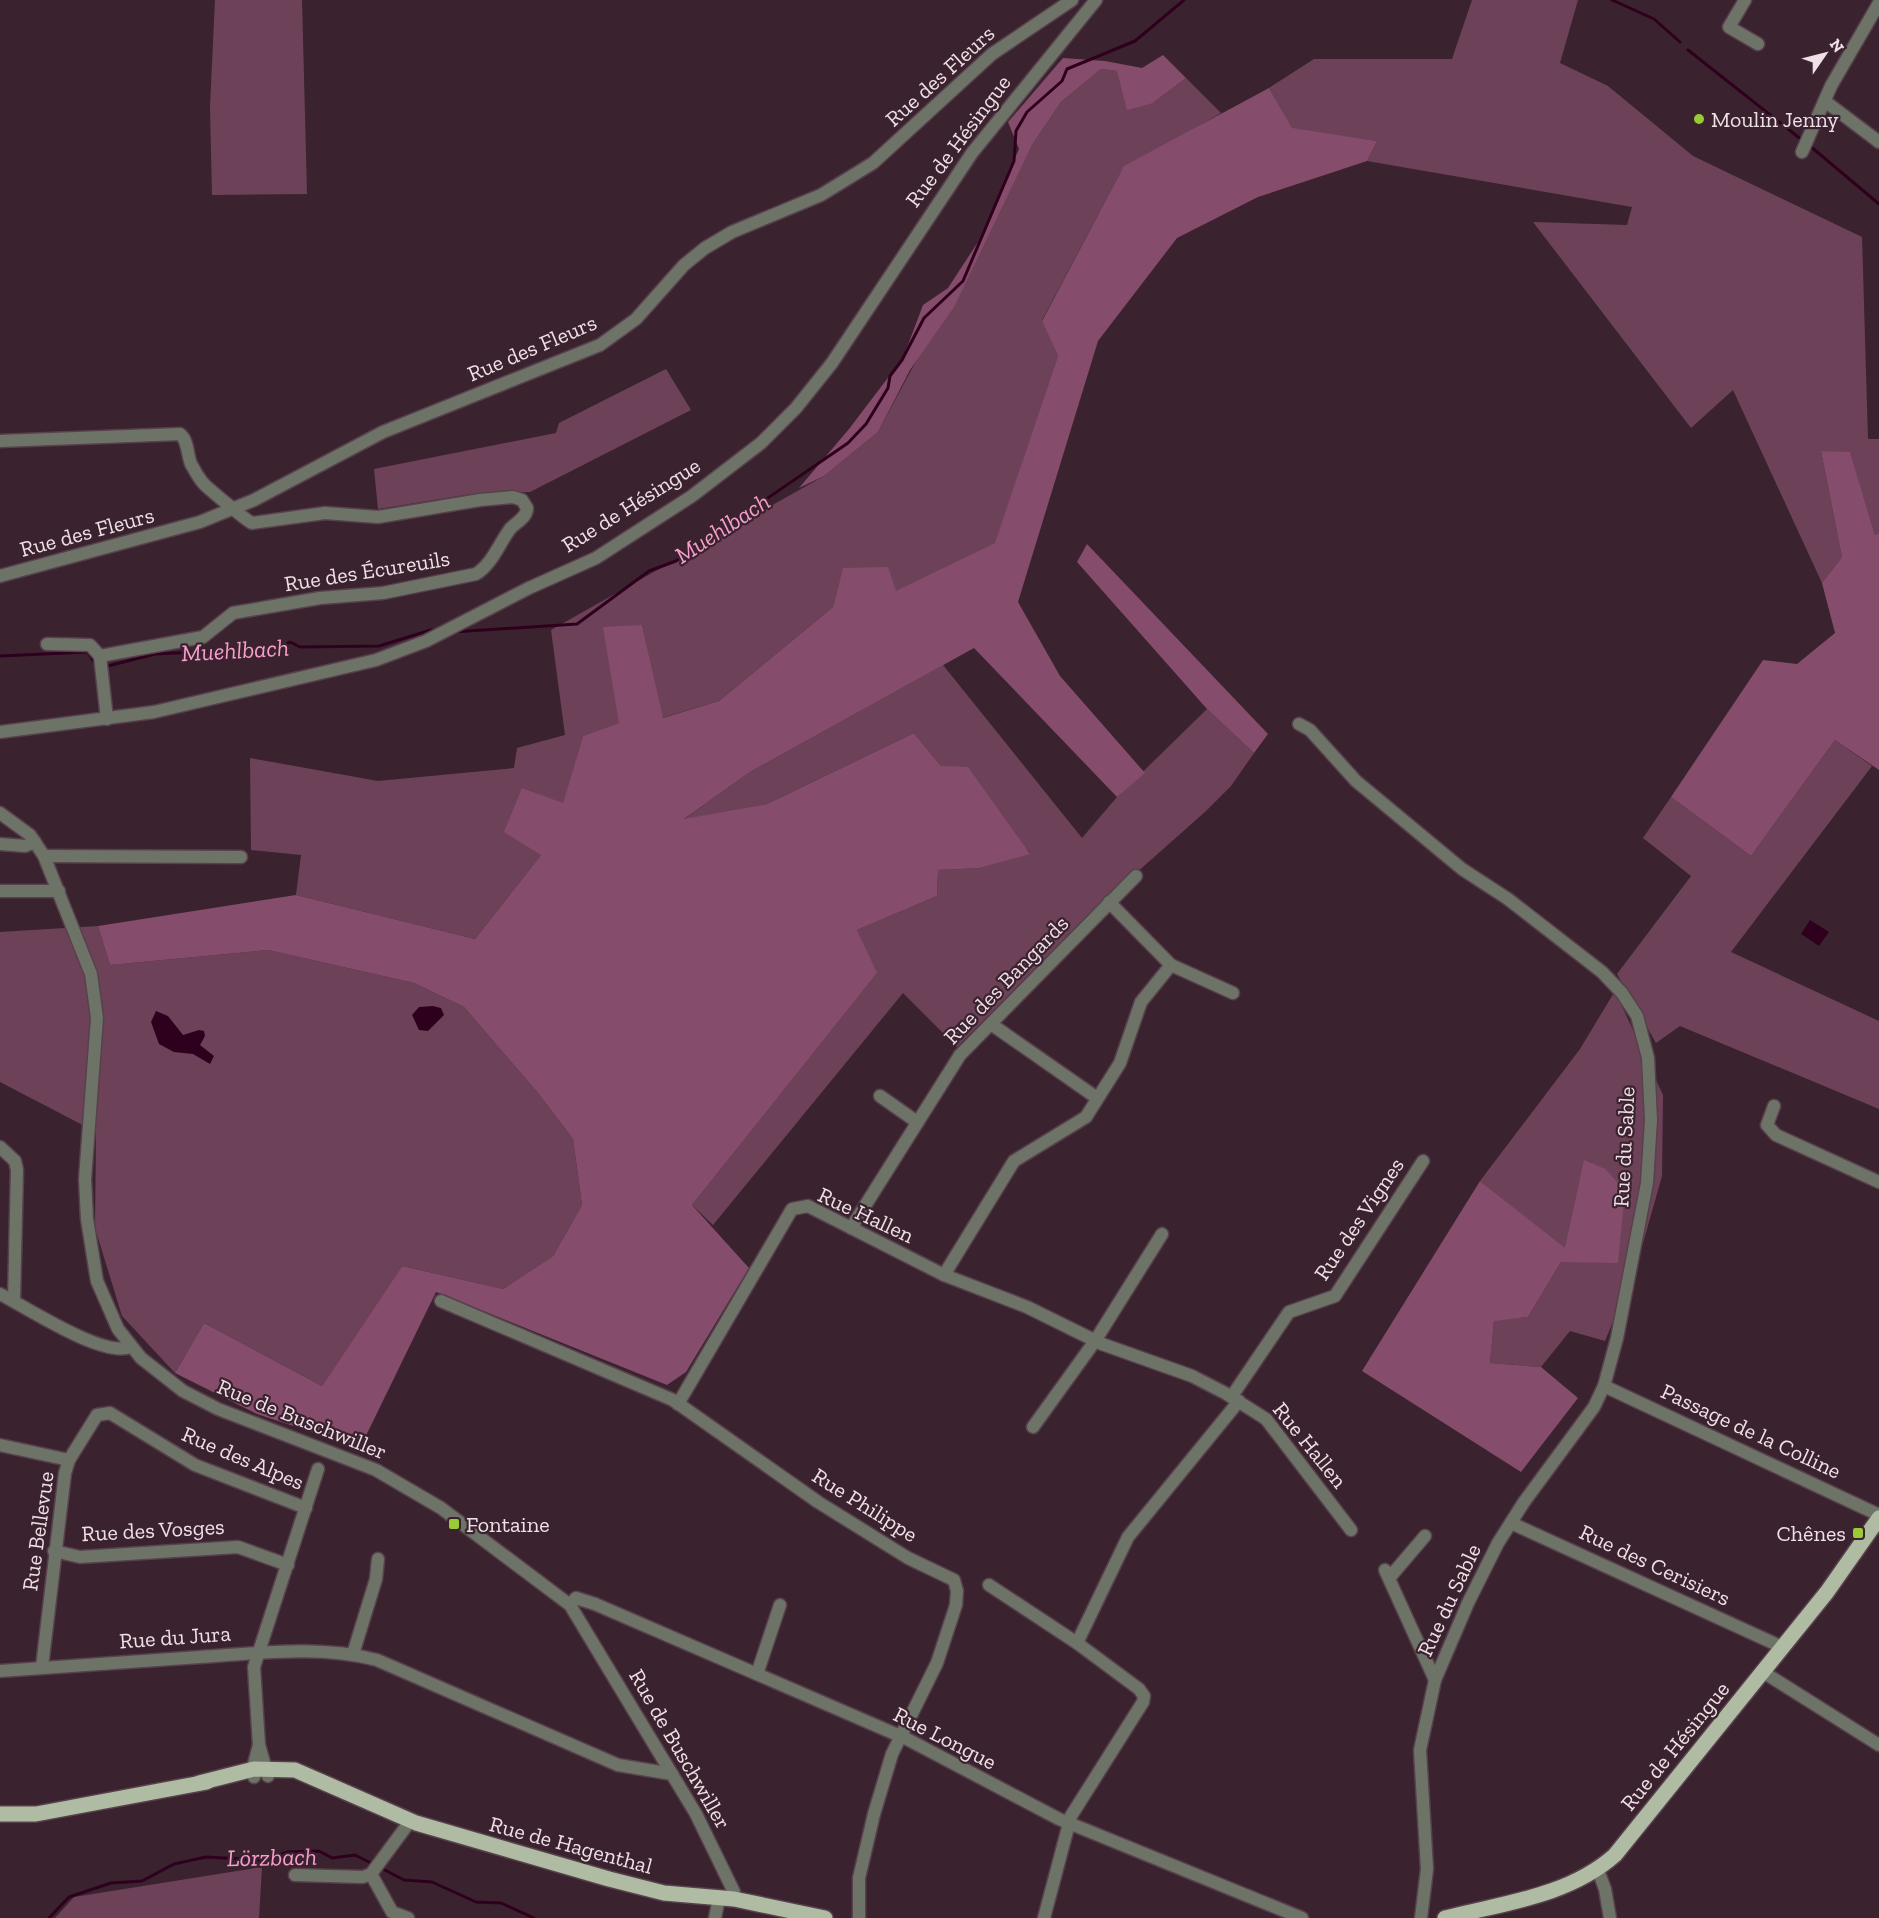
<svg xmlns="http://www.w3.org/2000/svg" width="1879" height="1918" font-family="'Zilla Slab',serif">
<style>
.green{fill:#6d4259}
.forest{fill:#864c6b}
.water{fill:#2f001d}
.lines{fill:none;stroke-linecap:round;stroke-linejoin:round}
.stream{stroke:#2f001d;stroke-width:3}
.minor-casing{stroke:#57414c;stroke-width:15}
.major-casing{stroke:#57414c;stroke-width:18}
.minor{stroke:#6e7368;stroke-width:12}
.major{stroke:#b0bba3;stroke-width:15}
.poi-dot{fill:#98cb36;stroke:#3a232f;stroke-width:2}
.labels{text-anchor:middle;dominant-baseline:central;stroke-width:4.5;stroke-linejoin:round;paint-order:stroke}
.street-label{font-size:22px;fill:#efdfe6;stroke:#3a232f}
.poi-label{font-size:22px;fill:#efdfe6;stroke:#3a232f;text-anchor:start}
.water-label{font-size:24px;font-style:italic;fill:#f79ecd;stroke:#3a232f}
</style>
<rect width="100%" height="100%" fill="#3a232f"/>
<g class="green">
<polygon points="215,0 302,0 307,194 212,195 210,107"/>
<polygon points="1472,0 1578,0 1560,63 1608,86 1693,156 1862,237 1868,439 1879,439 1879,533 1875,535 1850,453 1821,451 1842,557 1822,583 1733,390 1691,428 1533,222 1627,225 1632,207 1367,161 1377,141 1292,129 1269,88 1314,59 1452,59"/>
<polygon points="1101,69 1117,71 1153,103 1186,78 1221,113 1121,172 1042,320 1058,356 996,543 896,592 843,569 833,607 719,701 662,718 642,625 620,723 583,736 563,804 522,788 541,855 475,939 296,895 301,855 251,850 250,758 378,781 514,768 517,748 565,735 551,630 824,476 878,432 1032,145 1061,102"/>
<polygon points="666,369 691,410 530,492 471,494 378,509 374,469 556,433 559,423"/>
<polygon points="943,665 1082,838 1117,797 1207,709 1254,753 1231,786 1206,811 1082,921 957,1047 903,993 713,1225 692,1205 876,974 857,930 937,896 938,870 980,868 1030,853 941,766 914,733 767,804 683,820 750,772"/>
<polygon points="1835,740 1872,766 1731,952 1879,1021 1879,1109 1680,1026 1656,1043 1617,974 1691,876 1643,838 1671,797 1751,856"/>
<polygon points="98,926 110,965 268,950 414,983 464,1007 538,1093 573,1139 582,1205 553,1256 503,1289 402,1266 322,1386 204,1323 175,1373 122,1316 95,1228 96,1132 0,1082 0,932"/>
<polygon points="1615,991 1663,1095 1662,1176 1639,1257 1605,1341 1570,1331 1541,1367 1490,1363 1494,1320 1528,1317 1561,1262 1565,1249 1480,1181 1580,1049"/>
<polygon points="262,1867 259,1918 55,1918 74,1897"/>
</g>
<g class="forest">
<polygon points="1163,55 1186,78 1153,103 1127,110 1117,71 1101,69 1061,102 1032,145 954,307 910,370 878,432 824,476 799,488 849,429 903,358 923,305 948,288 978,242 1019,149 1008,122 1063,58 1105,61 1142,68"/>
<polygon points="1269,88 1292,128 1377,141 1367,161 1258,197 1177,238 1098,341 1018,602 1060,676 1145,773 1117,797 974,648 750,772 684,819 767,804 914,733 941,766 968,767 1030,854 980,868 938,870 937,896 857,930 877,973 692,1205 749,1268 686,1372 667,1385 436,1292 360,1448 257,1414 175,1373 204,1323 322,1386 402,1266 503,1289 553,1256 582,1205 573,1139 538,1093 464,1007 414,983 268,950 110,965 98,926 296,895 475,939 541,855 504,832 522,788 563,803 583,736 619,723 603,627 642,625 663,718 719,701 833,607 843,568 888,567 896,591 995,543 1058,356 1042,321 1124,166"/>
<polygon points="1821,451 1850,452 1875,535 1879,533 1879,770 1835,740 1751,856 1671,797 1763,660 1797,664 1835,633 1822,583 1842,557"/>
<polygon points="1087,544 1268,734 1254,753 1207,709 1077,562"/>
<polygon points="1584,1160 1605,1169 1625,1190 1618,1263 1561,1262 1528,1317 1494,1321 1490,1363 1541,1367 1578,1398 1521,1472 1362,1371 1480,1181 1565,1248"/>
</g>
<g class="water">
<polygon points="1810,920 1829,932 1819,946 1801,934"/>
<polygon points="433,1006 441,1008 444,1015 428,1031 419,1030 412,1015 419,1007"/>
<polygon points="156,1011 168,1016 183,1035 199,1030 204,1031 205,1036 200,1045 214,1056 210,1064 193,1054 174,1052 159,1044 151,1022"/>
</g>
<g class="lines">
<g class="stream">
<polyline points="1612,0 1654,19 1680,42"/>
<polyline points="1688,50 1802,140"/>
<polyline points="1810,146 1879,204"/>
<polyline points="453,632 577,624 649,571 676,561 848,443 866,424 888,388 890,376 902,360 924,318 963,281 1014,161 1016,131 1027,112 1062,81 1067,69 1135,41 1184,0"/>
<polyline points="0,656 88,652 96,665"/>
<polyline points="104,667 155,654 281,648 290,642 300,647 379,646 431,630 438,630"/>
<polyline points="379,1867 404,1880 432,1882 476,1902 501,1903 534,1918"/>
<polyline points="49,1918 69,1897 111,1883 142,1881 174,1864 206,1857 263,1860 288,1852 319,1851 332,1858 355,1855 373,1864"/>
</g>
<defs>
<g id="minor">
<polyline points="1745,0 1729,27 1758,44"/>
<polyline points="1826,102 1879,142"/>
<polyline points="1802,152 1831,86 1879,3"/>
<path d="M0,441l180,-7c8,6 7,20 11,30 4,7 8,15 13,20 6,6 43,37 48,39l73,-10 53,4 102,-17 33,-3 9,3 5,8c0,10 -11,14 -17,21 -11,15 -18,35 -34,45l-93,19 -63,5 -87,15 -30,24 -103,19 7,63"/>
<polyline points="0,576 200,522 254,500 383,432 600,345 636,319 684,265 705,248 732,232 821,195 873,163 992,54 1072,0"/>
<polyline points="47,644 90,645 100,656"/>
<polyline points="1299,724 1310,730 1356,781 1462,869 1508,899 1602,972 1622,993 1637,1016 1648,1058 1651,1120 1647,1183 1617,1338 1604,1386 1594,1407 1524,1502 1498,1543 1468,1603 1435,1680 1420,1750 1427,1869 1421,1918"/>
<polyline points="0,732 154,712 376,660 426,641 529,588 596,558 692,496 761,443 796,408 832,363 972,153 1096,0"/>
<polyline points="0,813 30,835 44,856 91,974 97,1018 85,1179 87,1219 97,1281 118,1329 141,1358 183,1391 218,1409 376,1470 441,1508 570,1605 696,1814 734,1892 734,1899"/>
<polyline points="0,844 25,846 35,842"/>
<polyline points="44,856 241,857"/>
<polyline points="0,891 59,891"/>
<polyline points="1109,902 1171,965 1233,993"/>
<polyline points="991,1024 1097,1098"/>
<polyline points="880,1096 917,1122"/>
<polyline points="1774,1106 1767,1125 1776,1135 1879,1182"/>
<polyline points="0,1147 15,1161 17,1170 14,1301"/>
<polyline points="851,1228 960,1055 1136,876"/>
<polyline points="944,1275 1014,1161 1086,1117 1120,1063 1141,1002 1171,965"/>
<path d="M0,1294c26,13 103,64 130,53"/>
<polyline points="441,1301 673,1400 818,1502 908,1558 954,1580 957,1591 956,1605 937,1663 892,1754 874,1814 859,1878 859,1918"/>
<polyline points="1604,1386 1879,1515"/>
<polyline points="1232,1396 1289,1312 1335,1296 1423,1161"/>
<polyline points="678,1404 792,1209 808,1206 944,1275 1027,1307 1102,1344 1192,1376 1225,1393 1266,1419 1351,1530"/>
<polyline points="1033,1427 1095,1341 1162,1234"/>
<polyline points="0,1445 69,1460"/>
<polyline points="1511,1523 1782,1647"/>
<polyline points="54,1551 80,1557 238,1547 288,1565"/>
<polyline points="1385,1570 1435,1680"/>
<polyline points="1390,1577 1425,1536"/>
<polyline points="989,1585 1077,1643 1139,1689 1144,1696 1143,1702 1071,1816 1044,1918"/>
<polyline points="570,1605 576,1598 595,1604 907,1739 1059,1819 1302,1918"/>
<polyline points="1077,1643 1128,1537 1239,1401"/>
<polyline points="353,1654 376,1579 378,1559"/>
<polyline points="42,1667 65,1473 69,1460 97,1415 110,1413 195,1465 306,1508"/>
<path d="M0,1671c67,-5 134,-10 200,-14 60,-4 120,-12 177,3l241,105 54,9"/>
<polyline points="1763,1672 1879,1745"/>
<polyline points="757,1674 780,1605"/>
<polyline points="259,1745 254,1667 318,1469"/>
<polyline points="254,1777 254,1764 259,1745 268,1776"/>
<polyline points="1598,1870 1605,1889 1610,1918"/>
<polyline points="371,1874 392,1912 408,1918"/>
<polyline points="295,1875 363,1877 371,1874 411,1820"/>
<polyline points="715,1918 719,1898"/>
</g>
<g id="major">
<polyline points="199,1783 254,1769 295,1770 416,1823 609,1879 664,1893 734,1899 825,1918"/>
<polyline points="0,1814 36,1814 207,1782"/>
<path d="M1445,1918c59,-15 124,-22 170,-63l212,-263 52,-74"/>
</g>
</defs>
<use href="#minor" class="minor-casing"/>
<use href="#major" class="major-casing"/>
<use href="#minor" class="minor"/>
<use href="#major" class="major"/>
</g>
<g class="poi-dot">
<circle cx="1699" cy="119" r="6"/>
<rect x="448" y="1518" width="12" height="12" rx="3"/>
<rect x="1852" y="1527" width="12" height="12" rx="3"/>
</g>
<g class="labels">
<g class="street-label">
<text transform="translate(940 76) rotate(-42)">Rue des Fleurs</text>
<text transform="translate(958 141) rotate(-53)">Rue de Hésingue</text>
<text transform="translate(532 348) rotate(-23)">Rue des Fleurs</text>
<text transform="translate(631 505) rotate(-32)">Rue de Hésingue</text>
<text transform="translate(87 532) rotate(-15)">Rue des Fleurs</text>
<text transform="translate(367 571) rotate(-9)">Rue des Écureuils</text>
<text transform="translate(1006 980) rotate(-46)">Rue des Bangards</text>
<text transform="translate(1624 1147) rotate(-87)">Rue du Sable</text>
<text transform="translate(866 1215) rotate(25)">Rue Hallen</text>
<text transform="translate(1359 1219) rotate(-56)">Rue des Vignes</text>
<text transform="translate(302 1419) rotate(22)">Rue de Buschwiller</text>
<text transform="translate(1751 1431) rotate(25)">Passage de la Colline</text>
<text transform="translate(1310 1445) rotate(51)">Rue Hallen</text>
<text transform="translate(243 1458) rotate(23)">Rue des Alpes</text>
<text transform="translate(865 1505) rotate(32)">Rue Philippe</text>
<text transform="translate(153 1530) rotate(-3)">Rue des Vosges</text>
<text transform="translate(38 1531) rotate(-82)">Rue Bellevue</text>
<text transform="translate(1655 1565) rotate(25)">Rue des Cerisiers</text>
<text transform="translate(1449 1600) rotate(-65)">Rue du Sable</text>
<text transform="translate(175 1637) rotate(-4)">Rue du Jura</text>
<text transform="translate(945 1738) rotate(27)">Rue Longue</text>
<text transform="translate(1675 1746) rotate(-51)">Rue de Hésingue</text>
<text transform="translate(680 1749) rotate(60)">Rue de Buschwiller</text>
<text transform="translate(571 1845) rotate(15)">Rue de Hagenthal</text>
</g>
<g class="poi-label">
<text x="1711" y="119">Moulin Jenny</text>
<text x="466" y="1524">Fontaine</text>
<text x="1846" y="1533" text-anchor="end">Chênes</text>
</g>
<g class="water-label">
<text transform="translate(722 528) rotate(-33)">Muehlbach</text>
<text transform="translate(235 650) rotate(-3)">Muehlbach</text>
<text transform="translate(272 1857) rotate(-1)">Lörzbach</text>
</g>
</g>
<g transform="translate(1825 54) rotate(55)" stroke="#3a232f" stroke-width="4.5" paint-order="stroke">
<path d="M0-4.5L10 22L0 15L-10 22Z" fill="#efdfe6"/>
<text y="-9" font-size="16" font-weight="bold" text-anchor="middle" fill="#efdfe6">N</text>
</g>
</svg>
